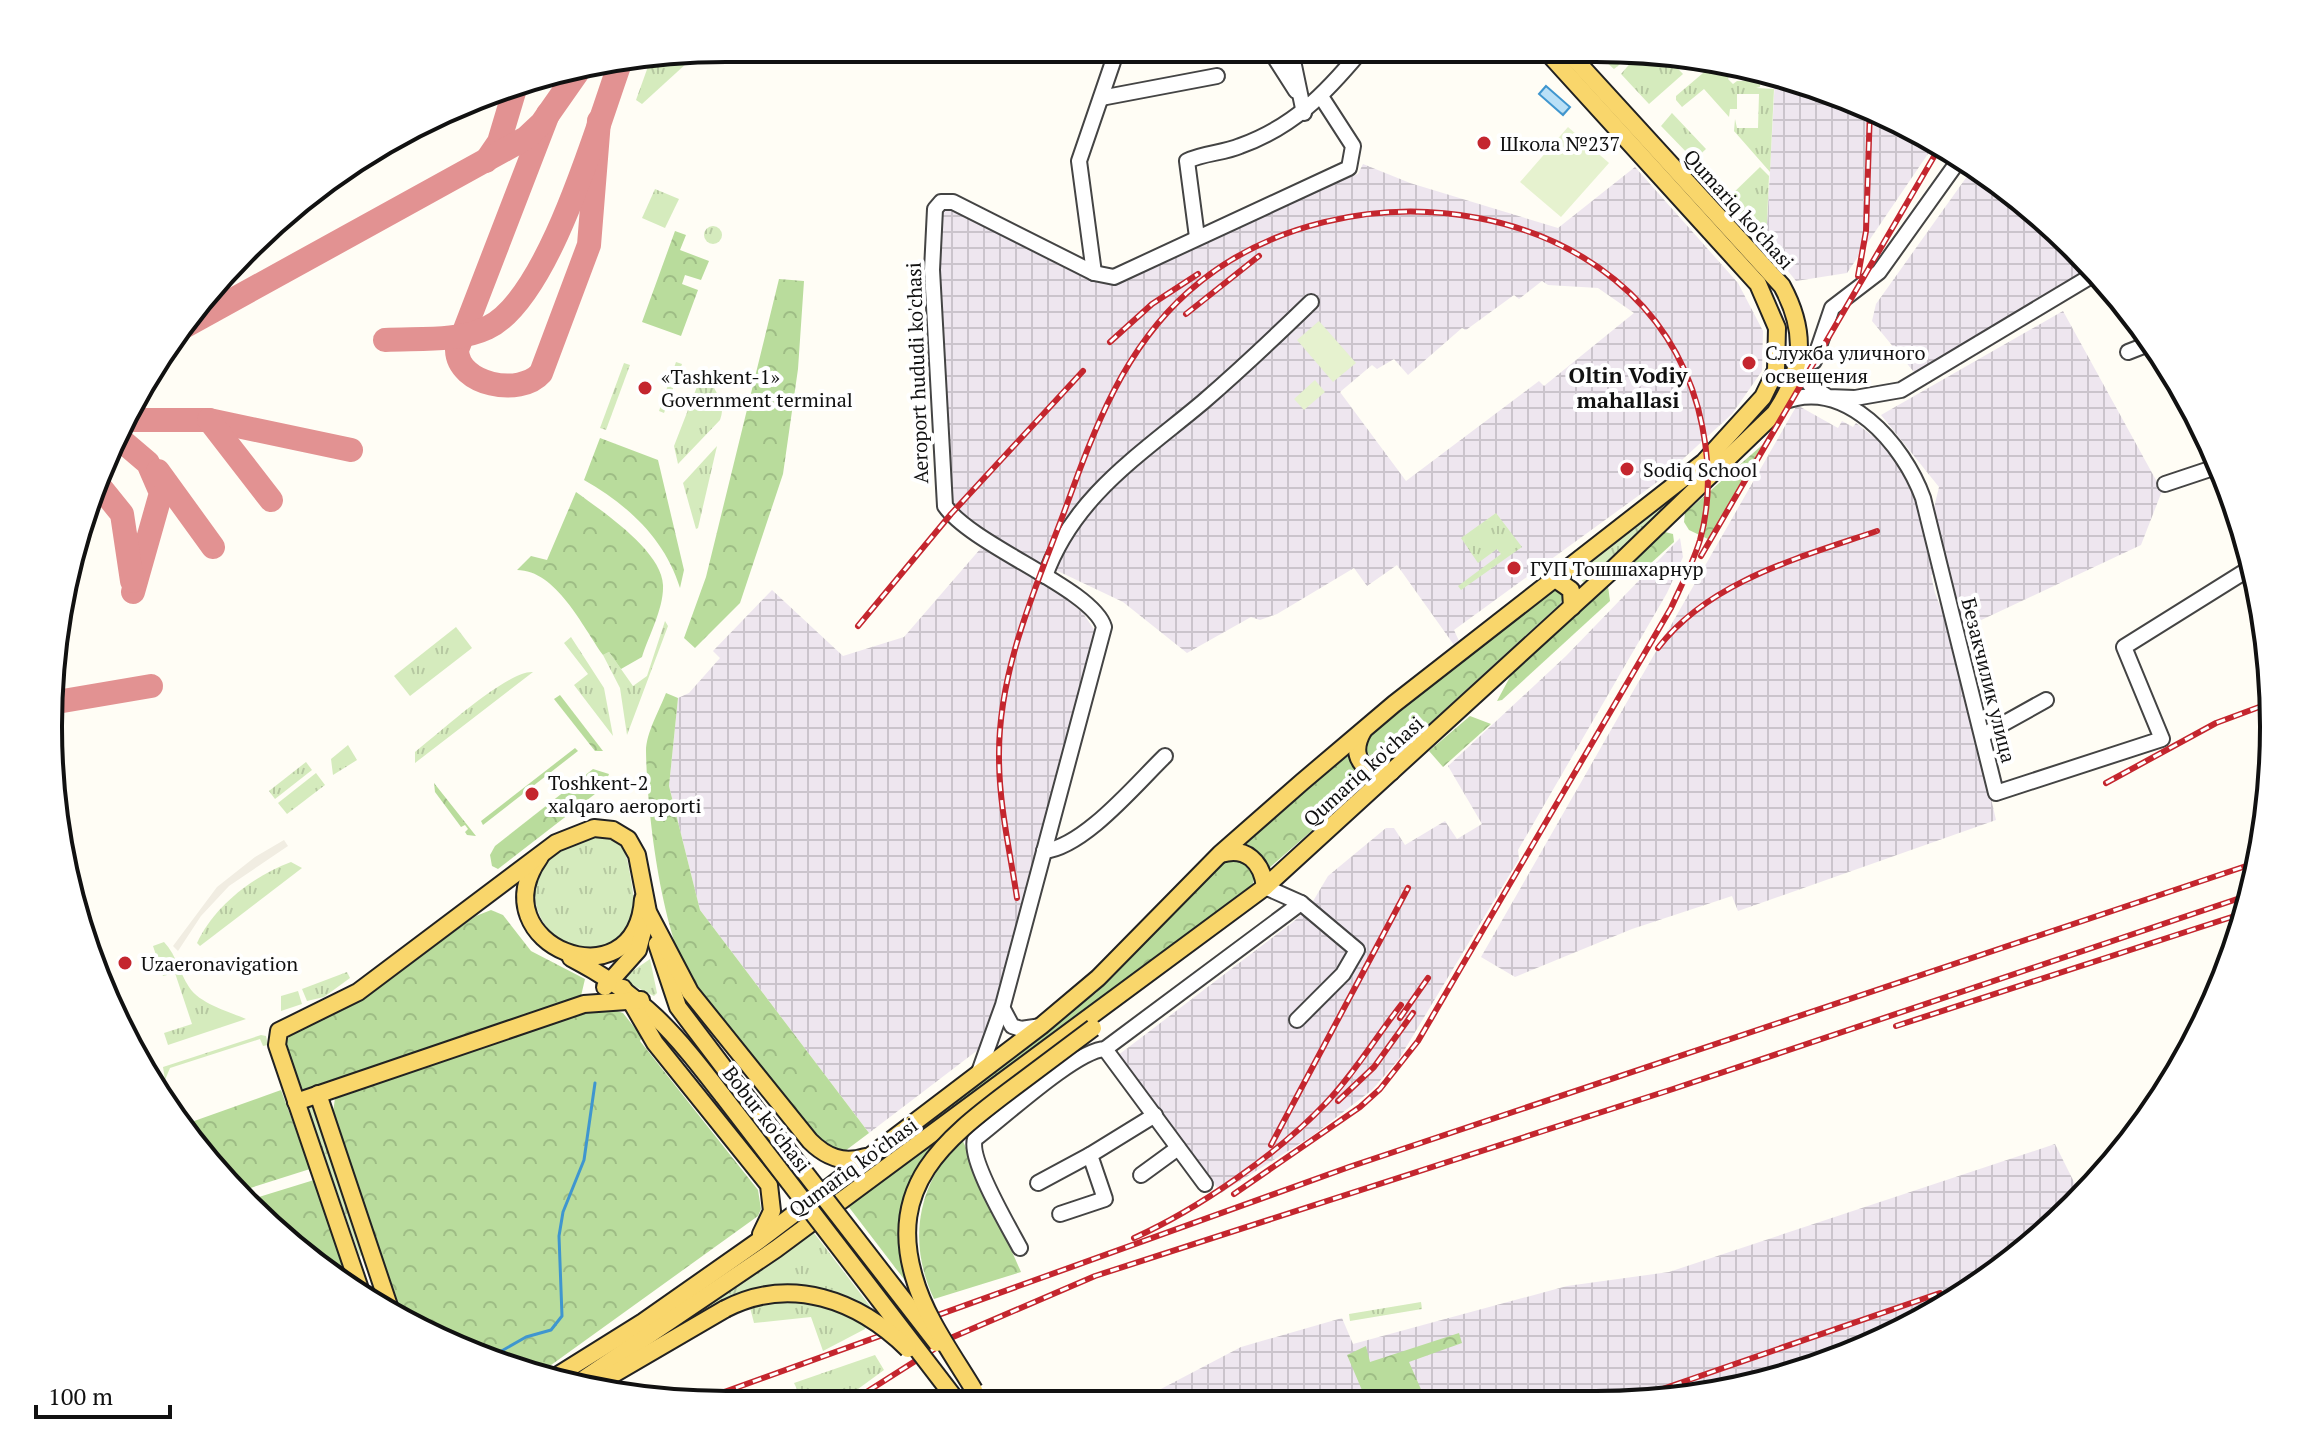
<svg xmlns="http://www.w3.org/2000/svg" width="2322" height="1453" font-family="'PT Serif',serif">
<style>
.industrial{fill:url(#industrial-grid);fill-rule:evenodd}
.grass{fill:url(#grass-tufts)}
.forest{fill:url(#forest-crowns)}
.pitch{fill:#e6f2cf}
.plaza{fill:#f1ede2}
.water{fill:url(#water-waves);stroke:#3f96cf;stroke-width:2}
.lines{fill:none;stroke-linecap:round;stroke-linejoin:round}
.stream{stroke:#3f96cf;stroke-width:3}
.taxiway{stroke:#e29292;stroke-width:24}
.minor-casing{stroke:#444;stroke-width:18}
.major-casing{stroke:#222;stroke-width:20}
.minor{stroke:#fff;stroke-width:14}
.major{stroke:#f9d66b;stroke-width:16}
.rail-casing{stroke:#c4262e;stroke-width:6}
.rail{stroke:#fff;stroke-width:3;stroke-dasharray:9;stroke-linecap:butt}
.major-bridge-casing{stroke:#222;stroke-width:20;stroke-linecap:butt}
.major-bridge{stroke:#f9d66b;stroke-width:16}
.poi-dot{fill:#c4262e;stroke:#fff;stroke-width:3}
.labels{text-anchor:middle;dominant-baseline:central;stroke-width:8;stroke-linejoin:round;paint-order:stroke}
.poi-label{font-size:20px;fill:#111;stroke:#fff;text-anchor:start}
.street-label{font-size:20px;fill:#111;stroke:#fff}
.neighbourhood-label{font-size:22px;font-weight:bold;fill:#111;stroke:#fff}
.rim{fill:none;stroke:#111;stroke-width:4}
</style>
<defs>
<pattern id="industrial-grid" width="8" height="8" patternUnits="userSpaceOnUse" patternTransform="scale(2)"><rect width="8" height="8" fill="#eee6ef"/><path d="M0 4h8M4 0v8" fill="none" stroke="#cbc4cc"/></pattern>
<pattern id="grass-tufts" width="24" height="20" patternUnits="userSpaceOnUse" patternTransform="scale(2)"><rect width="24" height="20" fill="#d5ebbd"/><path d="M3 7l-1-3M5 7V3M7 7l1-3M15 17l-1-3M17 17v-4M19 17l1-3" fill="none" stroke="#b6c8a1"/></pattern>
<pattern id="forest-crowns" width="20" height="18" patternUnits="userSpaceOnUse" patternTransform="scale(2)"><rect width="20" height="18" fill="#b9dc9c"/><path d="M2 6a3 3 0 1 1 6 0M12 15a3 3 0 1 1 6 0" fill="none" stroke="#9ebc85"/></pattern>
<pattern id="water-waves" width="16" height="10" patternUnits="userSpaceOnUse" patternTransform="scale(2)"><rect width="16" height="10" fill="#b9e0f7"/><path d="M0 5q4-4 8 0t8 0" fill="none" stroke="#9ebfd3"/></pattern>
</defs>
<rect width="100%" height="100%" fill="#fffdf5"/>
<g class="industrial">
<polygon points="1775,78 1855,99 1934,145 1847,273 1796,281 1766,244"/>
<path d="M1363,164l47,19 148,45 77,-61 103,116 25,48 -1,40 -30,43 -72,66 -206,150 5,11 -5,4 -57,-80 -30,21 -13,-18 -77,46 -17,6 -9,-3 -64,36 -64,-51 -97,-46 -49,-29 -26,-25 -13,-287 7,-8h7l154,75 185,-82 67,-26zM1542,281l6,4 50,3 36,25 -90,73 -5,-5 -133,100 -66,-89 32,-27 5,4 17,-10 14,16 54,-47 4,2 48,-35 5,4z"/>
<polygon points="1973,168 2009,188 2093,267 2072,279 2060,292 1918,377 1872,321 1876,304"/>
<polygon points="2063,311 2162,491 2141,545 1960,630 1932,516 1939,487 1881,415"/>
<polygon points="1797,405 1838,428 1842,421 1853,427 1856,423 1884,445 1904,468 1920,508 1938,573 1931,575 1935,593 1957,650 1996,820 1738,911 1732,896 1632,929 1515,977 1481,957"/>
<polygon points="1680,538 1683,557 1667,593 1518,850 1519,859 1399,1059 1372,1090 1312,1136 1221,1193 1117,1056 1293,922 1309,908 1328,876 1386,828 1394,828 1405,845 1445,821 1457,839 1482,824 1448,766 1566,656"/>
<polygon points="981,548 1046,583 1083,613 1097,634 987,1043 869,1133 700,910 669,786 678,698 689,693 720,658 713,651 772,590 843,656 904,637"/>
<polygon points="2055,1144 2081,1196 2043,1237 1934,1314 1772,1382 1640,1404 1138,1401 1241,1347 1342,1318 1353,1344 1567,1286 1669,1272"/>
</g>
<g class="grass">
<polygon points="699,52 642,104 636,100 650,61"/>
<polygon points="1596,53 1634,53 1614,69"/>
<polygon points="1639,53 1664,54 1683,74 1649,104 1621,74"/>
<polygon points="1716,62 1728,66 1723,69 1725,73 1732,69 1728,79 1733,84 1737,81 1760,81 1760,87 1756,88 1774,89 1770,172 1734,131 1735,119 1737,128 1758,128 1759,94 1737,94 1737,109 1730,109 1729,117 1704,89 1682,107 1676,100 1676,96"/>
<polygon points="1672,113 1706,149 1694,160 1661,126"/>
<polygon points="1760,167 1769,176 1766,244 1727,199"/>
<polygon points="655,189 679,199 665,228 642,218"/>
<circle cx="713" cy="235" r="9"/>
<polygon points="676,362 682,364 664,413 659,411"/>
<polygon points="624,363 630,365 606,430 600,428"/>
<path d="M700,379l11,3c7,14 15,23 9,38l-42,44 -4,-18z"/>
<polygon points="717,446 698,528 696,529 683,483"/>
<polygon points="1677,495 1584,583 1575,572"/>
<polygon points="1496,513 1522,547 1461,590 1458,586 1501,554 1497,549 1478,563 1461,538"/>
<polygon points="665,621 668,626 627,735 620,688 603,655 609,652 633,686 647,676"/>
<polygon points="456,627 472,648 410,696 394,676"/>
<polygon points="571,637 604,688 613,736 574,685 588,674 564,643"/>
<path d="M533,672l-118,91v-11c23,-18 93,-82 118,-80z"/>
<polygon points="348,745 357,760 333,775 331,759"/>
<polygon points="306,762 312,770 275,799 269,791"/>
<polygon points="316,773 325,785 287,814 278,803"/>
<path d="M589,837c33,-5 38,15 42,43 2,13 5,26 3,39l-25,30c-10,0 -23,3 -32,0 -35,-11 -56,-55 -31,-86 11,-13 27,-19 43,-26z"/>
<path d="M291,862l11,6 -102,78 -3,-3c17,-37 56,-67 94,-81z"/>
<path d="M164,942c13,14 15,30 25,45 11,17 39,24 57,32l-78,26 -4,-12 28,-9 -17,-51 -12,3 -10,-30z"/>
<polygon points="650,959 657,993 654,996 630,984 624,977"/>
<polygon points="347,972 350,978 324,997 307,1001 302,989"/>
<polygon points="298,991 302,1004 281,1011 281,996"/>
<polygon points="261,1035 266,1036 268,1045 263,1046 260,1039 170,1068 165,1080 163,1067"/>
<polygon points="307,1106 314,1106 363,1252 360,1257"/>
<polygon points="811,1229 870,1306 865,1329 823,1351 811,1317 754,1323 746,1292 674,1325"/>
<polygon points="1421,1302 1422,1309 1350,1321 1349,1314"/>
<polygon points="875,1355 884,1370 843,1400 802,1400 794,1383"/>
</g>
<g class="forest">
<polygon points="675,231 686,235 680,250 709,261 701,280 685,275 682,284 698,290 681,336 642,322"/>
<polygon points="779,279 804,281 798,369 783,474 740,603 695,648 684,638 706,577"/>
<path d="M600,438l58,22 26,110 -4,18c-15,-49 -52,-83 -96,-108z"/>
<polygon points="1769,439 1710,540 1689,530 1684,522 1685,513"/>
<path d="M576,492c26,19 86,59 87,93 1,23 -14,50 -21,72l-21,12 -12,-17 -6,3c-20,-28 -47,-85 -86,-85l14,-14 16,4z"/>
<polygon points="1665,532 1673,534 1674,542 1637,576 1631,576 1628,567"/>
<polygon points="1608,586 1610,601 1502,700 1497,701 1511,675"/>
<polygon points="1554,588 1564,596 1560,604 1386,763 1373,761 1365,748 1366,738"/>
<path d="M666,693l12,5 -9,88 31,124 169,223 -28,21 -23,-14c-39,-48 -86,-95 -120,-146 -36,-53 -51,-180 -52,-243 0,-18 14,-42 20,-58z"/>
<polygon points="560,695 603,751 595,751 554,699"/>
<polygon points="1470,716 1491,724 1443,767 1429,751"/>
<polygon points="575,748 578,751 483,825 481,821"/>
<polygon points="1349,752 1352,760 1372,778 1267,870 1260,854 1242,845"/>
<polygon points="593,769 609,774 604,787 498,869 492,866 490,855 495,846"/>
<polygon points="434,783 476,836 467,835 465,832 468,829 465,825 461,827 435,792"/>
<polygon points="1228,858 1249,861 1255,874 1253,884 738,1269 569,1381 562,1379 1096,993"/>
<polygon points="491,910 503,915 531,951 585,979 581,996 307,1092 302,1090 285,1046 291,1032 360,999 476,916"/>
<polygon points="608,1008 623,1013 642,1037 640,1041 758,1190 761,1209 758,1216 540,1373 466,1353 399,1314 333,1113 335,1098 588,1009"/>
<polygon points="281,1090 310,1169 244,1190 183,1125"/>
<polygon points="934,1136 937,1140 919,1167 910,1287 845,1202"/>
<path d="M962,1139l59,133 -87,27c-27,-57 -17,-116 28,-160z"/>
<polygon points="314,1180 349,1276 342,1281 313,1265 252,1199"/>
<polygon points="1459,1333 1462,1343 1409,1362 1427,1403 1367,1402 1347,1355 1366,1346 1370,1362"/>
</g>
<g class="pitch">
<polygon points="1568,127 1609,163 1561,217 1520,182"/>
<polygon points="1319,321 1356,363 1333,382 1297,340"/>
<polygon points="1315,380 1325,392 1304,410 1294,399"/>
</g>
<polygon class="plaza" points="284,840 288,846 229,886 201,916 178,951 173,946 217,887 255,857"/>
<polygon class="water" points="1546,86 1570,107 1563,115 1539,94"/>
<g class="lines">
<polyline class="stream" points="491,1357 526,1337 551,1330 562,1316 559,1236 563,1212 584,1160 595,1083"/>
<g class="taxiway">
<path d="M548,114l-91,236c1,35 63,47 84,23l48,-128 10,-124"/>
<polyline points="486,161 499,142 517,82"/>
<polyline points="180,329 526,138 542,123 577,73"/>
<path d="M385,340c31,-2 73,2 102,-12 61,-28 109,-198 132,-262"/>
<polyline points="131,420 209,420 351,450"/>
<polyline points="209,420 271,500"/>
<polyline points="121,440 148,463 161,493 133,592"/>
<polyline points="158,471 213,547"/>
<polyline points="97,483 122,514 132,581"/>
<polyline points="51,703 151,686"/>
</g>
<defs>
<g id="minor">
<polyline points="1291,51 1304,113"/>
<polyline points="1273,55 1296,91"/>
<polyline points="1101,98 1217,76"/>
<polyline points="1959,160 1879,272 1832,308 1814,361 1798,367 1811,386 1828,397 1855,398 1901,390 2098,272"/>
<path d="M1197,237l-10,-76c16,-8 37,-8 53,-15 53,-19 85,-52 120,-94"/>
<polyline points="1094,273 1079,161 1117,50"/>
<polyline points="2128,352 2151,343"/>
<path d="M1781,403c64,-28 123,42 142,95l73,295 166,-54 -38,-92 128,-80"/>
<polyline points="2165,484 2219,466"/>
<path d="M1045,576c29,-80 95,-121 158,-174 37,-32 73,-66 108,-100"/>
<polyline points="1983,735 2046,700"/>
<path d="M1044,851c40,-4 92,-67 121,-95"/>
<polyline points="1003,1009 1012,1026 1021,1029 1041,1026"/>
<polyline points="1297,1020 1343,974 1357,950 1301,903"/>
<polyline points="1105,1049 1205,1184"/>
<path d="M979,1072l24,-67 101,-378c-11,-38 -131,-81 -159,-121l-13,-236 3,-61 6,-7h12l141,71 20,4 235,-109 4,-22 -31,-48"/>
<polyline points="1141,1175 1178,1148"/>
<polyline points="1038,1183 1090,1155"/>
<polyline points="1060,1214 1105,1199 1090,1155 1155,1115"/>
<path d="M1020,1248c-11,-21 -52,-89 -45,-109 28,-21 101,-89 130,-90l196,-146 -36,-16"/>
</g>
<g id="major">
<polyline points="1554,578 1571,590 1572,607"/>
<path d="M1363,731c-9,16 -8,29 7,40l21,1"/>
<path d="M1221,854c25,-8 41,8 44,33"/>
<path d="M540,857c-63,88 96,150 103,42"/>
<polyline points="657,944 678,1007 737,1085"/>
<path d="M571,958c73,38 103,74 152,138"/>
<polyline points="605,987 638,950 648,912"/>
<polyline points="623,988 655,1043 769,1185 772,1211 761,1234"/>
<polyline points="318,1094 390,1309"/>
<polyline points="296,1102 584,1004 641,1000"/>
<path d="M361,1292l-84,-247 2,-14 79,-39 198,-149 38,-15 19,2 15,9 9,16 11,57 42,80 120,149c16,16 33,23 55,16"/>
<polyline points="555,1377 643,1322 757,1242 1041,1026 1098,978 1220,854 1302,782 1394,704 1704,462 1763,397 1776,370 1777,328 1758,284 1548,53"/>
<path d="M578,1383l198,-134 489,-362 346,-316 164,-158c29,-43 32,-81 7,-127l-213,-233"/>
<polyline points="593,1386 725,1309"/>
</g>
</defs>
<use href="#minor" class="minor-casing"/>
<use href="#major" class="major-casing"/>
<use href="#minor" class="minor"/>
<use href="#major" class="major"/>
<defs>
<g id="rail">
<polyline points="1858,276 1866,231 1870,109"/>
<polyline points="1186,314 1259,256"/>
<polyline points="1110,342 1152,304 1198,274"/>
<polyline points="1701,556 1939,148"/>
<polyline points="858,626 951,514 1083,371"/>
<path d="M1658,648c51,-67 143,-91 219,-117"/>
<polyline points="2106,783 2216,723 2270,703"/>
<path d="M1017,898c-7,-46 -18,-94 -18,-140 -1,-85 34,-164 64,-243 30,-82 58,-163 125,-223 153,-137 451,-99 510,116 11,42 14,89 2,132 -7,23 -19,46 -29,68l-253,433 -38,48 -20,18 -126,87"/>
<polyline points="1400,1018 1428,978"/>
<polyline points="1896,1026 2247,912"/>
<polyline points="1338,1101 1374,1067 1413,1013"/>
<polyline points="1271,1145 1408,888"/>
<polyline points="2070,1202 2080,1197"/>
<path d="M1134,1238c64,-29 144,-84 192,-135 28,-29 50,-66 75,-98"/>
<polyline points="2006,1259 2045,1234"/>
<polyline points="702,1400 1349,1167 2258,862"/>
<polyline points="854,1400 953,1337 1095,1276 1673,1089 2252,894"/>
<polyline points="1099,1401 1117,1395"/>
<polyline points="1622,1403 1940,1293"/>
</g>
</defs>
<use href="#rail" class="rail-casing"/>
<use href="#rail" class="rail"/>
<defs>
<g id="major-bridge">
<polyline points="737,1085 937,1343"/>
<polyline points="723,1096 957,1401"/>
<path d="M725,1309c66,-34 133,-9 183,40"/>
<path d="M974,1390c-21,-35 -49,-73 -60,-113 -27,-91 30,-137 95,-186 28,-21 56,-42 84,-63"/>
</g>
</defs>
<use href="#major-bridge" class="major-bridge-casing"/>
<use href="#major-bridge" class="major-bridge"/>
</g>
<g class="poi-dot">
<circle cx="1484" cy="143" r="8"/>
<circle cx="1749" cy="363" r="8"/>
<circle cx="645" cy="388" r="8"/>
<circle cx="1627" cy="469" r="8"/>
<circle cx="1514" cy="568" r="8"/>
<circle cx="532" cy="794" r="8"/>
<circle cx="125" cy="963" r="8"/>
</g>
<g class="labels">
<g class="poi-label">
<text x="1500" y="143">Школа №237</text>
<text x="1765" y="352">Служба уличного<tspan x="1765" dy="23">освещения</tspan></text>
<text x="661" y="376">«Tashkent-1»<tspan x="661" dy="23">Government terminal</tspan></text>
<text x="1643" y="469">Sodiq School</text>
<text x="1530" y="568">ГУП Тошшахарнур</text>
<text x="548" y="782">Toshkent-2<tspan x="548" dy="23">xalqaro aeroporti</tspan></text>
<text x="141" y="963">Uzaeronavigation</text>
</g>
<g class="street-label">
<text transform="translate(1739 209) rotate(48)">Qumariq ko'chasi</text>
<text transform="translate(917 373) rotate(-92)">Aeroport hududi ko'chasi</text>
<text transform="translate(1989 680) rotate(76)">Безакчилик улица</text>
<text transform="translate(1363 771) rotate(-42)">Qumariq ko'chasi</text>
<text transform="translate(767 1119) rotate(52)">Bobur ko'chasi</text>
<text transform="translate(853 1167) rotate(-36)">Qumariq ko'chasi</text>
</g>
<g class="neighbourhood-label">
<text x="1628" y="374">Oltin Vodiy<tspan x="1628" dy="25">mahallasi</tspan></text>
</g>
</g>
<path d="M0 0H2322V1453H0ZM726 62H1596A664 664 0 0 1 2260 726V727A664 664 0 0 1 1596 1391H726A664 664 0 0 1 62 727V726A664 664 0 0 1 726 62Z" fill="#fff" fill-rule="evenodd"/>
<path class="rim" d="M726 62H1596A664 664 0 0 1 2260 726V727A664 664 0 0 1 1596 1391H726A664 664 0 0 1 62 727V726A664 664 0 0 1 726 62Z"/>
<path d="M36 1405v12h134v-12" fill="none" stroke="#111111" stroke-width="4"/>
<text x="48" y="1405" font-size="24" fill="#111111" stroke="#ffffff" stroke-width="6" paint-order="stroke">100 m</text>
</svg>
